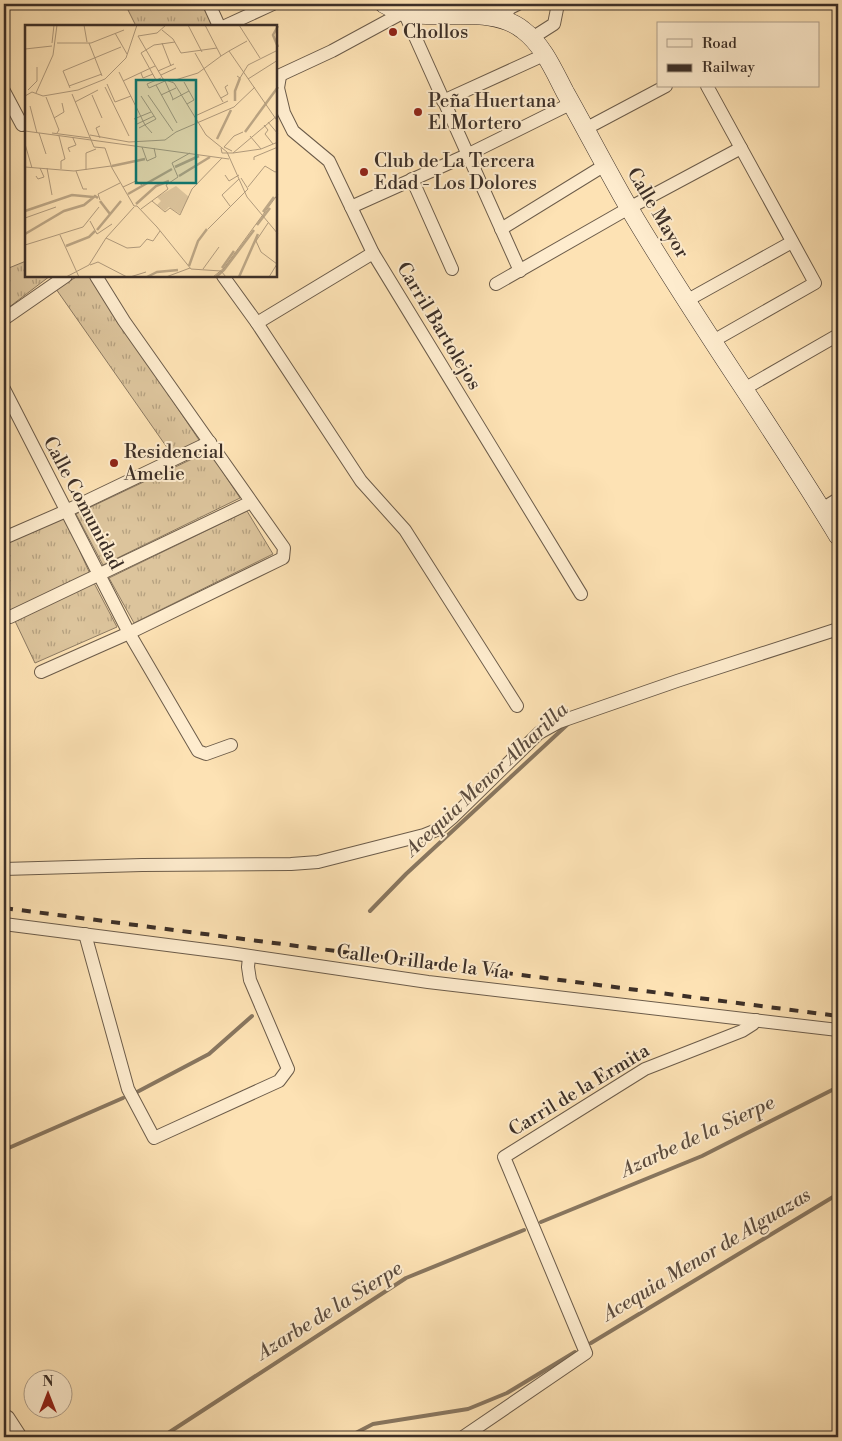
<svg xmlns="http://www.w3.org/2000/svg" width="842" height="1441" font-family="'Libre Bodoni',serif">
<style>
.grass{fill:url(#grass-tufts);stroke:#8c7a62}
.lines{fill:none;stroke-linecap:round;stroke-linejoin:round}
.stream{stroke:#88765f;stroke-width:4}
.street-casing{stroke:#6c5c4a;stroke-width:14}
.secondary-casing{stroke:#3c2f27;stroke-width:19}
.street{stroke:#feecce;stroke-width:12}
.secondary{stroke:#feecce;stroke-width:18}
.rail{stroke:#3c2f27;stroke-width:4;stroke-dasharray:9 9;stroke-linecap:butt}
.poi-dot{fill:#8f2418;stroke:#feecce;stroke-width:2}
.labels{text-anchor:middle;dominant-baseline:central;stroke-width:4;stroke-linejoin:round;paint-order:stroke}
.poi-label{font-size:19px;fill:#3c2f27;stroke:#feecce;text-anchor:start}
.street-label{font-size:19px;fill:#3c2f27;stroke:#feecce}
.water-label{font-size:20px;font-style:italic;fill:#5c4c3e;stroke:#feecce}
.inset-river{fill:none;stroke:#bba584;stroke-width:2.5}
.inset-road{fill:none;stroke:#b09a7c;stroke-width:1}
.view{fill:#0f766e;fill-opacity:0.15;stroke:#0f766e;stroke-width:2.5}
.inset-edge{fill:none;stroke:#3c2f27;stroke-width:2.5}
</style>
<defs>
<pattern id="grass-tufts" width="24" height="20" patternUnits="userSpaceOnUse" patternTransform="scale(1.25)"><rect width="24" height="20" fill="#dcc49c"/><path d="M3 7l-1-3M5 7V3M7 7l1-3M15 17l-1-3M17 17v-4M19 17l1-3" fill="none" stroke="#b4a07f"/></pattern>
</defs>
<rect width="100%" height="100%" fill="#fde2b4"/>
<filter id="stains"><feTurbulence type="fractalNoise" baseFrequency=".004" numOctaves="4"/><feColorMatrix values="0 0 0 0 .2 0 0 0 0 .09 0 0 0 0 .02 0 0 0 .5 -.17"/></filter>
<radialGradient id="worn" r=".72"><stop offset=".6" stop-color="#630" stop-opacity="0"/><stop offset="1" stop-color="#630" stop-opacity=".3"/></radialGradient>
<g class="grass">
<polygon points="125,4 204,4 213,23 207,26 136,26"/>
<polygon points="26,261 26,276 50,276 4,311 4,270"/>
<polygon points="78,276 89,276 201,443 173,456 56,289"/>
<polygon points="209,451 240,498 103,565 76,514"/>
<polygon points="247,511 273,554 134,623 109,578"/>
<polygon points="65,518 90,574 8,612 4,603 4,543"/>
<polygon points="94,583 117,627 35,663 15,621"/>
</g>
<g class="lines">
<g class="stream">
<polyline points="370,911 406,874 568,724"/>
<polyline points="137,1092 209,1054 252,1016"/>
<polyline points="4,1150 123,1098"/>
<polyline points="541,1222 702,1156 838,1087"/>
<polyline points="591,1343 838,1194"/>
<polyline points="162,1437 406,1278 524,1230"/>
<polyline points="348,1437 373,1424 468,1409 507,1393 575,1352"/>
</g>
<defs>
<g id="street">
<polyline points="209,4 219,26"/>
<polyline points="420,13 441,4"/>
<polyline points="502,20 510,8 518,4"/>
<polyline points="225,26 273,4"/>
<polyline points="532,38 554,24 558,4"/>
<polyline points="280,76 278,88 284,113 293,131 329,161 373,253 581,594"/>
<polyline points="276,77 332,51 404,12 520,271"/>
<polyline points="707,86 815,283 713,341"/>
<polyline points="4,91 22,125"/>
<polyline points="443,101 544,55"/>
<polyline points="585,129 666,86"/>
<polyline points="412,179 452,269"/>
<polyline points="351,207 467,155 572,103"/>
<polyline points="501,229 605,165"/>
<polyline points="223,276 257,323 361,481 405,530 517,706"/>
<polyline points="496,284 629,208 741,148"/>
<polyline points="686,301 792,242"/>
<polyline points="4,319 66,276"/>
<polyline points="257,323 373,253"/>
<polyline points="4,389 129,633 198,751 206,754 231,745"/>
<polyline points="744,389 838,335"/>
<polyline points="822,509 838,499"/>
<polyline points="4,538 66,511 210,442"/>
<polyline points="10,617 251,502"/>
<polyline points="41,672 129,633 283,558 284,548 124,321 96,276"/>
<polyline points="4,869 142,865 291,864 318,862 424,835 439,829 452,818 539,733 559,722 677,681 838,629"/>
<polyline points="4,924 230,953 428,982 838,1030"/>
<polyline points="85,934 128,1089 154,1138 279,1081 288,1069 250,980 248,967 249,957"/>
<polyline points="4,1415 8,1417 21,1437"/>
<polyline points="463,1437 586,1353 504,1157 645,1069 742,1031 753,1024 756,1020"/>
</g>
<path id="secondary" d="M384,4c40,25 101,-4 139,26 20,15 31,41 42,62 22,39 42,78 64,116 66,112 142,217 209,328"/>
</defs>
<use href="#street" class="street-casing"/>
<use href="#secondary" class="secondary-casing"/>
<use href="#street" class="street"/>
<use href="#secondary" class="secondary"/>
<polyline class="rail" points="4,908 838,1016"/>
</g>
<g class="poi-dot">
<circle cx="393" cy="32" r="5"/>
<circle cx="418" cy="112" r="5"/>
<circle cx="364" cy="172" r="5"/>
<circle cx="114" cy="463" r="5"/>
</g>
<g class="labels">
<g class="poi-label">
<text x="403" y="32">Chollos</text>
<text x="428" y="101">Peña Huertana<tspan x="428" dy="22">El Mortero</tspan></text>
<text x="374" y="161">Club de La Tercera<tspan x="374" dy="22">Edad - Los Dolores</tspan></text>
<text x="124" y="452">Residencial<tspan x="124" dy="22">Amelie</tspan></text>
</g>
<g class="street-label">
<text transform="translate(658 213) rotate(59)">Calle Mayor</text>
<text transform="translate(439 326) rotate(59)">Carril Bartolejos</text>
<text transform="translate(83 503) rotate(62)">Calle Comunidad</text>
<text transform="translate(423 962) rotate(7)">Calle Orilla de la Vía</text>
<text transform="translate(579 1090) rotate(-31)">Carril de la Ermita</text>
</g>
<g class="water-label">
<text transform="translate(487 780) rotate(-43)">Acequia Menor Alharilla</text>
<text transform="translate(698 1137) rotate(-25)">Azarbe de la Sierpe</text>
<text transform="translate(707 1255) rotate(-31)">Acequia Menor de Alguazas</text>
<text transform="translate(330 1311) rotate(-32)">Azarbe de la Sierpe</text>
</g>
</g>
<g transform="translate(25 25)">
<rect width="252" height="252" fill="#fde2b4"/>
<path d="M151,161l13,11 -9,17 -11,-7 -4,4 -8,-6 4,-4 -4,-4z" fill="#dcc49c"/>
<path class="inset-river" d="M253,1l-5,9 5,12M210,76v-10l5,-13M220,107l33,-45M192,114l14,-29M87,141l33,-7M150,142l24,-11M154,151l31,-19M103,169l44,-25M75,176l10,13M111,179l20,-18 13,-5M0,186l47,-16 21,2M238,187l11,-15M232,200l13,-17M72,205l24,-29M0,209l39,-23 20,-6 11,-9 3,2M41,221l23,-9 6,-6M164,241l9,-25 9,-12M197,243l12,-17M122,252l10,-5 21,-2M191,252l8,-7 30,-40M214,252l19,-43"/>
<path class="inset-road" d="M59,0l3,17M163,0l14,27M180,0l16,31 8,-5 49,71M214,0l21,33M137,5l11,9 8,14 36,-5M90,8l12,21M113,11l25,43 11,4 32,52 21,17 20,45 31,37M113,11l19,-3 9,-8M27,18l2,-18M32,18h34l33,-13M64,18l13,33M137,18l9,23M0,24l27,-3M204,26l18,-10M170,28l28,49M38,46l58,-24M38,46l7,17M133,46l16,-7M94,47l26,53 7,8M116,48l2,5 10,-4M136,50l15,-7M212,51l3,2 8,-13 30,-15M136,53l-14,6 2,4 16,-7 8,18M223,54l30,-19M131,55l-15,-27 13,-8 21,-3M98,56l32,-15M147,56l26,-8 23,-17M159,57l10,18 -7,4M82,59l8,18 16,-6M131,60l21,38M44,61l33,-12M80,62l24,49M3,65l9,-9v-14M11,68l17,-38 4,-30M47,69l22,53 11,1 7,20 22,38h3l20,21 34,42 30,2 5,6M67,70l10,23M123,70l25,36M136,70l15,-7M0,71l7,-4 11,4 35,-6 27,-11 21,-21 11,-33M21,72l13,33 -2,3M196,73l7,-4 -3,-7 3,-2M147,75l17,-9M50,77l23,-12M5,81l7,27M170,91l33,-15M29,93l10,-6 -2,-9M109,94l17,-7M243,97l10,12M112,99l17,-8M239,100l4,5 -3,4 8,10M75,101l-4,2 4,10M114,103l17,-9 -15,-23M0,106l66,9M14,108l7,21M27,108l38,5M65,110l39,7 36,-2 11,-8 58,-25 21,-20M34,111l6,23 -4,2v8M225,111l11,13M66,115l138,19M0,119l7,24M117,122l5,14 9,-4 -2,-9M196,123l1,5h11l45,-38M207,126l-8,-4 10,-11 9,-4M45,127l-2,-4 8,-3 -3,-7M208,128l28,-4 17,-7M229,135v-3l24,-10M0,142l49,4 37,-5M22,143l5,27M61,145v-17l10,-4M51,146l7,18h4M200,150l4,6 10,-6M11,151l2,3 6,-2 -4,-9M98,162l13,-6 6,4M223,162l17,-21 10,6 3,-1M75,175l-2,-6 22,-11M127,176l13,11 5,-4 10,7 12,-26 30,-31M205,181l-8,-11 17,-16M116,184l27,-20 -2,-4 12,-8 -6,-14 18,-10M0,193l31,-11M65,196l7,13 15,-10M243,198l-12,18 5,11 16,12 -8,13M183,204l40,-40 -7,-11M35,210l19,42M81,213l21,10 13,-1 7,-8 6,2 7,-10M0,220l58,-18 16,-20M65,240l8,-3 29,15M178,244l16,-22M41,252l23,-12 17,-27 28,-31M105,252l16,-5M141,252l24,-9M188,252l11,-9 54,-74"/>
<path class="view" d="M111,55h60v103h-60z"/>
<rect width="252" height="252" class="inset-edge"/>
</g>
<rect width="842" height="1441" fill="none" stroke="#fde2b4" stroke-width="20"/>
<rect x="5" y="5" width="832" height="1431" fill="none" stroke="#3c2f27" stroke-width="2.5"/>
<rect x="10" y="10" width="822" height="1421" fill="none" stroke="#3c2f27"/>
<rect x="657" y="22" width="162" height="65" fill="#feecce" stroke="#b0a08b"/>
<rect x="667" y="39" width="25" height="8" fill="#feecce" stroke="#b0a08b"/>
<text x="702" y="48" font-size="15" fill="#3c2f27">Road</text>
<rect x="667" y="64" width="25" height="8" fill="#3c2f27" stroke="#b0a08b"/>
<text x="702" y="72" font-size="15" fill="#3c2f27">Railway</text>
<g transform="translate(48 1394)"><circle r="24" fill="#feecce" stroke="#b0a08b"/>
<path d="M0-4L9 19L0 12L-9 19Z" fill="#8f2418"/>
<text y="-8" font-size="14" font-weight="bold" text-anchor="middle" fill="#3c2f27">N</text>
</g>
<rect width="100%" height="100%" filter="url(#stains)"/>
<rect width="100%" height="100%" fill="url(#worn)"/>
</svg>
